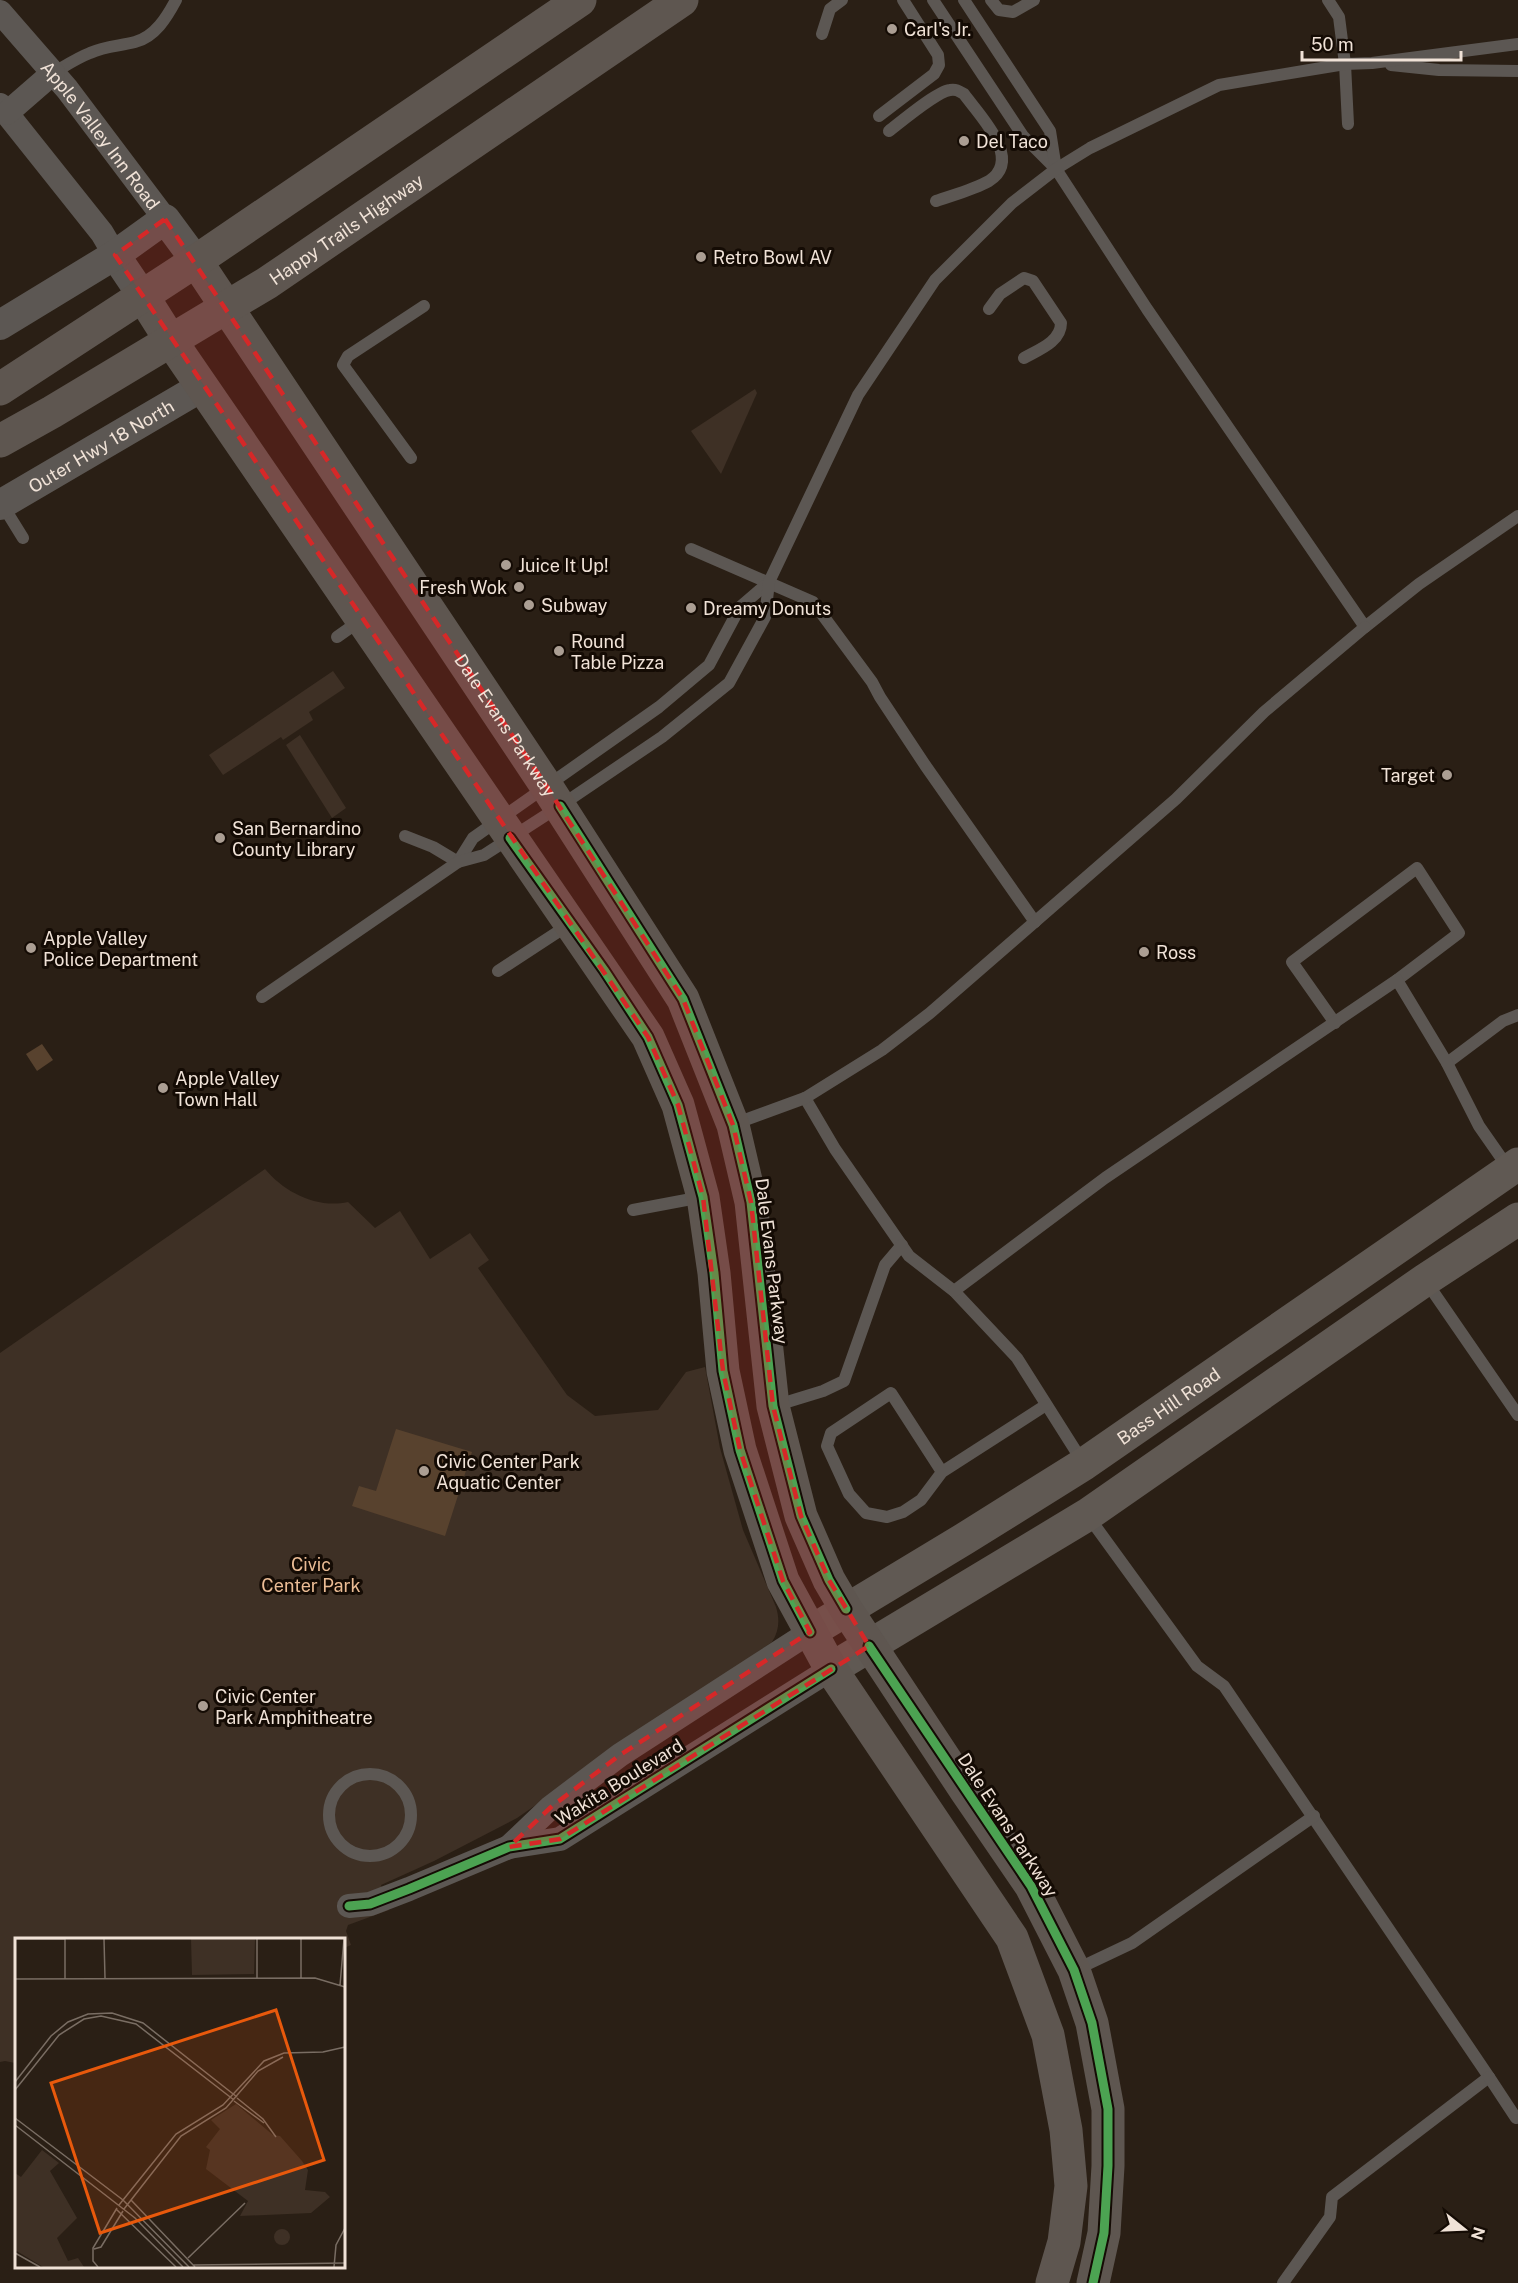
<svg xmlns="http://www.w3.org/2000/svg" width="1518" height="2283" font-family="'Public Sans',sans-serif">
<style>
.green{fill:#3e3025}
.water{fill:#58422e}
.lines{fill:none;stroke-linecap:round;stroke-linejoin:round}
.service{stroke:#5c5753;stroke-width:12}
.minor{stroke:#5c5753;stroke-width:24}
.tertiary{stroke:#5c5753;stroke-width:30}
.secondary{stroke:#605953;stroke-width:33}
.primary{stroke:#5e5650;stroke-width:33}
.cycleway-casing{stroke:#140b04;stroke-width:13}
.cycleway{stroke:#4ca352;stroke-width:9}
.marked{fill:#d62828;fill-opacity:0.2;stroke:#d62828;stroke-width:4.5;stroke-dasharray:12 8;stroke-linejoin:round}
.poi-dot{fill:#ab9e93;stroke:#140b04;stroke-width:2}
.labels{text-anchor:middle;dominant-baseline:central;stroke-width:6;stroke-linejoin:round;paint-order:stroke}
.poi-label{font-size:18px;fill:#f0e2d7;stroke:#140b04;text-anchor:start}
.street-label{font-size:18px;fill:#f0e2d7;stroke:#140b04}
.park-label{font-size:18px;fill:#ebbc95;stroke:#140b04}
.inset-road{fill:none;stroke:#796d63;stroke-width:1.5}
.view{fill:#e8590c;fill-opacity:0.15;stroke:#e8590c;stroke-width:3}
.inset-edge{fill:none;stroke:#f0e2d7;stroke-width:3}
</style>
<rect width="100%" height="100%" fill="#2a1f15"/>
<g class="green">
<polygon points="755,389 757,393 721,474 691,431"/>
<polygon points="333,671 345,688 309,712 313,720 283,740 281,737 223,775 209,755"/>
<polygon points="300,735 346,808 332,818 286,745"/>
<path d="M265,1169c19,23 52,40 83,33l27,26 25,-17 30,48 40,-26 19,27 -11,8 89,127 28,21 63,-6 28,-38 19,-5 15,81 23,82 33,77c4,13 3,24 -4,35l-255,176 -83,43 -53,24 8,25 -41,15 -2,6 5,14 -7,3v-8h-328v139h-1v-16l-10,-2 -5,1v-709z"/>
</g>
<g class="water">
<polygon points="42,1044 53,1060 37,1071 26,1054"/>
<polygon points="396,1429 472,1452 445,1536 352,1506 359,1486 376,1491"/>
</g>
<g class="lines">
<g class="service">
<polyline points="933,0 1023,136 1056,169 1147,309 1365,627 1419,584 1518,516"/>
<polyline points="964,0 1050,131 1056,169"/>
<polyline points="991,0 999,10 1013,12 1034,0"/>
<polyline points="1328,0 1339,17 1345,64 1348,124"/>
<polyline points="822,34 830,9 842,0"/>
<polyline points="1391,65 1439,70 1518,71"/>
<path d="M53,73c12,-7 24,-15 37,-20 15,-7 30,-7 45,-11 20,-5 32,-25 41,-42"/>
<polyline points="879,116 934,74 939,65 938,55 903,0"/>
<path d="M889,131c13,-10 47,-39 61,-41 6,-1 9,1 14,4 15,21 60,65 25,87 -16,9 -36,14 -53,20"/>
<path d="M989,309l11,-15 24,-16 9,3 28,42c0,19 -23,27 -37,35"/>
<polyline points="411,458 343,365 348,356 424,306"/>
<polyline points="2,504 23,538"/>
<polyline points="691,549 813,602 872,682 880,697 925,765 1035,922"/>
<polyline points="337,637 361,620"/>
<polyline points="405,836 433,847 458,862"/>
<polyline points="458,862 473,838 659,707 709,665 740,607 769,582"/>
<polyline points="498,971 570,924"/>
<polyline points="262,997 458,862 484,855 560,806 662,737 729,683 765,617 769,582 858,395 935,280 1012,203 1056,169 1090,148 1219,85 1345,64 1372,63 1518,44"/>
<polyline points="1335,1023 1292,962 1417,868 1459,933 1397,980"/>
<polyline points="1447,1063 1503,1021 1518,1015"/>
<polyline points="805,1098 835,1149 909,1256 954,1291 1017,1358 1084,1464"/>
<polyline points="734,1124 805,1098 882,1050 930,1013 1176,799 1264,712 1365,627"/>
<polyline points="633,1210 702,1197"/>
<polyline points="1425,1280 1518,1415"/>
<polyline points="954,1291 1105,1178 1397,980 1447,1063 1479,1126 1509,1169"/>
<polyline points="774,1406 823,1391 844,1381 885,1265 902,1245"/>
<polyline points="942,1472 891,1393 831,1433 827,1446 849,1494 866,1513 887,1517 903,1512 921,1500 942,1472 1046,1405"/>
<polyline points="1088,1516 1197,1666 1224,1686 1489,2077 1332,2197 1330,2217 1283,2283"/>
<circle cx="370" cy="1815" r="41"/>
<polyline points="1075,1970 1132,1943 1314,1816"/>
<polyline points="1489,2077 1516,2118 1518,2117"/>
</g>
<g class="minor">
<path id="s1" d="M0,12l67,77 98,130"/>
<polyline points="0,105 102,233 115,255"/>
<polyline points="7,113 53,73"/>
<polyline points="509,1847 551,1807 620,1755 810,1632"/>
<polyline points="349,1906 370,1904 409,1889 509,1847 560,1839 831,1669"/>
</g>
<g class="tertiary">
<polyline points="115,255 142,295"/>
<polyline points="0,325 115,255 165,219 196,261"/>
<path id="s2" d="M0,505l203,-119"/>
</g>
<g class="secondary">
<path id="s3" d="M810,1632l154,-93 120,-75 434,-300"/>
<polyline points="831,1669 1087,1515 1425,1280 1518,1219"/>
</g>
<g class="primary">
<path id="s4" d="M196,261l351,526 136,212 50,126 18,77 22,204 28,110 28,64 17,29 120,182 65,95 43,84 18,53 16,86v57l-4,67 -11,50"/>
<polyline points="142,295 171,341 648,1037 678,1105 703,1197 714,1273 723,1371 740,1450 783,1581 831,1669 1012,1938 1048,2035 1066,2130 1071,2186 1064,2242 1052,2283"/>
<polyline points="0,389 196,261 580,0"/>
<path id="s5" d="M0,441l52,-29 215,-129 415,-283"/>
</g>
<defs>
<g id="cycleway">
<polyline points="560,806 683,999 733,1125 751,1202 773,1406 801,1516 829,1580 846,1609"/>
<polyline points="510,838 604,970 648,1037 678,1105 703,1197 714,1273 723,1371 740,1450 783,1581 810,1632"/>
<polyline points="869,1646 1031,1886 1074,1970 1092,2023 1108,2109 1108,2166 1104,2233 1093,2283"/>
<polyline points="349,1906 370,1904 409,1889 509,1847 560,1839 831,1669"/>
</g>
</defs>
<use href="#cycleway" class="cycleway-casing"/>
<use href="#cycleway" class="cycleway"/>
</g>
<path class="marked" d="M165,219l382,568 136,212 50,126 18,77 22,204 28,110 28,64 40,66 -309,193 -51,8 42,-40 69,-52 190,-123 -27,-51 -43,-131 -17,-79 -20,-174 -25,-92 -30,-68 -533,-782z"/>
<g class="poi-dot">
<circle cx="892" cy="29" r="6"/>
<circle cx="964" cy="141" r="6"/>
<circle cx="701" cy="257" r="6"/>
<circle cx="506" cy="565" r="6"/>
<circle cx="519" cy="587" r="6"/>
<circle cx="529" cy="605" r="6"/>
<circle cx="691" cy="608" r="6"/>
<circle cx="559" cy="651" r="6"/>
<circle cx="1447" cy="775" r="6"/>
<circle cx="220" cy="838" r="6"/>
<circle cx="31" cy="948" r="6"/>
<circle cx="1144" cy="952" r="6"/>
<circle cx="163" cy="1088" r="6"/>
<circle cx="424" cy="1471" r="6"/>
<circle cx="203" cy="1706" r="6"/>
</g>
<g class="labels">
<g class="poi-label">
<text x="904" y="29">Carl's Jr.</text>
<text x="976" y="141">Del Taco</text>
<text x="713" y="257">Retro Bowl AV</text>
<text x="518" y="565">Juice It Up!</text>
<text x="507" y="587" text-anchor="end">Fresh Wok</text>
<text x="541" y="605">Subway</text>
<text x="703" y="608">Dreamy Donuts</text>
<text x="571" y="641">Round<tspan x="571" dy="21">Table Pizza</tspan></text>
<text x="1435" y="775" text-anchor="end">Target</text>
<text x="232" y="828">San Bernardino<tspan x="232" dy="21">County Library</tspan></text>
<text x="43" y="938">Apple Valley<tspan x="43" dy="21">Police Department</tspan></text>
<text x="1156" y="952">Ross</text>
<text x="175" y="1078">Apple Valley<tspan x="175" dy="21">Town Hall</tspan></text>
<text x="436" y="1461">Civic Center Park<tspan x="436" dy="21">Aquatic Center</tspan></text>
<text x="215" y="1696">Civic Center<tspan x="215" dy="21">Park Amphitheatre</tspan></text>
</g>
<g class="street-label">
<text stroke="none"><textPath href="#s1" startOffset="159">Apple Valley Inn Road</textPath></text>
<text stroke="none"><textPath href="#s5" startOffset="406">Happy Trails Highway</textPath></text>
<text stroke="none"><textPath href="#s2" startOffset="117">Outer Hwy 18 North</textPath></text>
<text stroke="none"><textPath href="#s4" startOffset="558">Dale Evans Parkway</textPath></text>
<text transform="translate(772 1261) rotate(83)">Dale Evans Parkway</text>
<text stroke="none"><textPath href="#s3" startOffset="424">Bass Hill Road</textPath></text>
<text transform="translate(619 1782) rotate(-32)">Wakita Boulevard</text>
<text transform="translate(1008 1825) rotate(57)">Dale Evans Parkway</text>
</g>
<g class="park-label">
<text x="311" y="1564">Civic<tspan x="311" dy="21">Center Park</tspan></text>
</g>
</g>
<g transform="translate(15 1938)">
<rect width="330" height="330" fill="#2a1f15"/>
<path d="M176,1h64l-1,35 -62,1zM221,166l37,31 7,1 22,25 6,9 -3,20 20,2 5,5 -19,16 -71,3 8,-15 -42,-32 4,-19 -4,-3 14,-18 -9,-9zM27,212l17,13 -9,8 27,47 -20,20 11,23 10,-3 6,9h-41l-28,-17v-77l6,4zM259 299a8 8 0 1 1 16 0a8 8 0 1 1-16 0Z" fill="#3e3025"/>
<path class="inset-road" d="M0,1h50M50,1v40M89,1l1,39M242,1v39M286,1v39M0,41l300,-1 30,9M325,47l4,-46M0,144l36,-46 17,-14 20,-8 24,-1 31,10 94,74M0,152l44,-55 25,-16 17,-3 35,8 98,76M222,160l26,21 13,18M219,163l30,22M0,180l108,82 66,67M0,187l120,93 48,49M116,262l64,67M104,267l57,-71 47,-29 41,-44 20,-8 39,-1 22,-5M101,271l60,58M109,271l57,-73 45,-28 32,-37 25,-14M79,311l7,-2 22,-36M0,315l25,14M173,320l57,-55M178,327l152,-2M83,329l-5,-6v-13l24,-40M319,329l2,-22 9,-17"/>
<path class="view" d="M261,72l48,150 -224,73 -49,-150z"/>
<rect width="330" height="330" class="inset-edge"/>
</g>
<g transform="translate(1464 2229) rotate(108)" stroke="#140b04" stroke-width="4.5" paint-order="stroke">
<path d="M0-4.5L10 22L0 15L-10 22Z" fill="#f0e2d7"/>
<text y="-9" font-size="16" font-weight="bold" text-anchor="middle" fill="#f0e2d7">N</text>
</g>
<path d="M1302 51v9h159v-9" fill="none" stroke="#f0e2d7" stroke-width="3"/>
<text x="1311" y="51" font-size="18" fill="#f0e2d7" stroke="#140b04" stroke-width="4.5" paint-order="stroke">50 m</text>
</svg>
